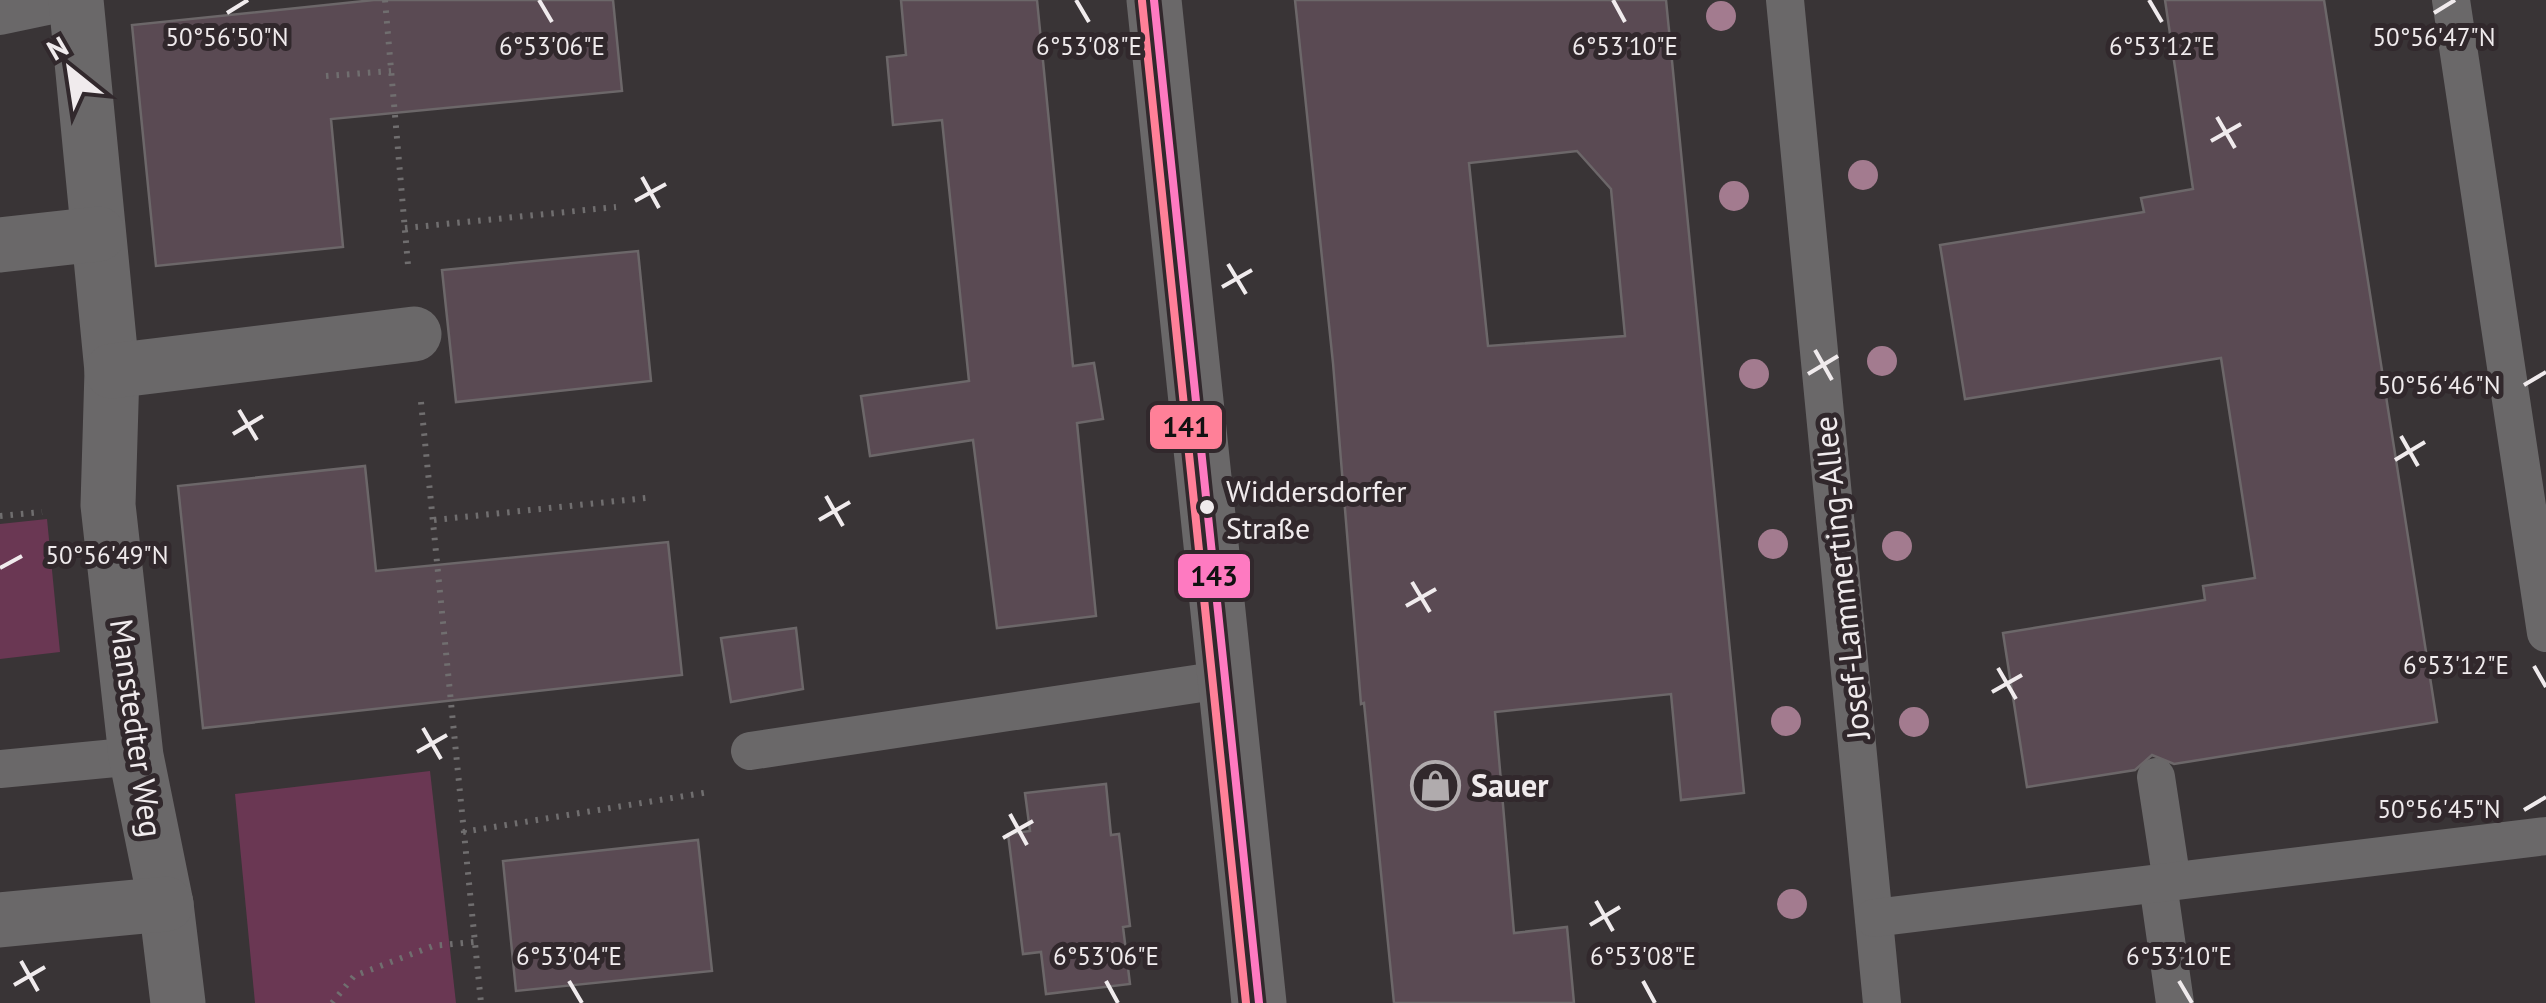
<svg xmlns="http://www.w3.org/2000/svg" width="2546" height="1003" font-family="'PT Sans',sans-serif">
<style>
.green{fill:#6a3753}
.building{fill:#5a4a53;stroke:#6c6769;stroke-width:2.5;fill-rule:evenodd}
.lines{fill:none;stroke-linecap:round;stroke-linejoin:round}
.path{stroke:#706e6f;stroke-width:6;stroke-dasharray:2.5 8;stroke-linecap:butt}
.service{stroke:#6a6869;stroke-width:38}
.minor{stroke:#6a6869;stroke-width:55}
.bus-1-casing{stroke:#31282c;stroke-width:15}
.bus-2-casing{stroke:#31282c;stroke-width:15}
.bus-1{stroke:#fe7ac1;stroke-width:8}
.bus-2{stroke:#ff8098;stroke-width:8}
.tree{fill:#a37b8f}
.ticks{fill:none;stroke:#f0ebed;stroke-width:4}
.bus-dot{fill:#f0ebed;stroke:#31282c;stroke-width:4}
.labels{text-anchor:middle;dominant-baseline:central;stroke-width:10;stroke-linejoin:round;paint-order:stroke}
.bus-label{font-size:30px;fill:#f0ebed;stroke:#31282c;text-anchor:start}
.street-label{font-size:32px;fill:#f0ebed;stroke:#31282c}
.poi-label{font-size:32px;font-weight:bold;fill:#f0ebed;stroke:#31282c;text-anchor:start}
.ticks-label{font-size:25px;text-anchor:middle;fill:#f0ebed;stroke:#31282c;stroke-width:10;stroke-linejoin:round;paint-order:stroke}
.line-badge{stroke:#31282c;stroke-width:4}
.pale-badge-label{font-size:28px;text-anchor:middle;font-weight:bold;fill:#111}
</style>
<rect width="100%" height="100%" fill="#393436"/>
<g class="green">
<polygon points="47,519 60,652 0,659 0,524"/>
<polygon points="430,771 456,1003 255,1003 235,794"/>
</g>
<g class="building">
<polygon points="374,0 613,0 622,91 331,119 343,247 156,266 132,25"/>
<polygon points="901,0 1037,0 1073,366 1094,363 1103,419 1077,423 1096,616 997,628 973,440 870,456 861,396 969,381 942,120 893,125 887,57 906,55"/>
<path d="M1295,0h371l78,793 -63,7 -10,-106 -176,18 19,221 53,-6 7,76h-180l-30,-300 -3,1 -28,-341zM1577,151l34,38 14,147 -137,10 -19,-183z"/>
<polygon points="2165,0 2324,0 2437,722 2174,764 2152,755 2135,770 2027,787 2003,633 2205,600 2203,586 2255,578 2221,358 1965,399 1940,245 2144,212 2141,198 2193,189"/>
<polygon points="638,251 651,381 456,402 442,270"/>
<polygon points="365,466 376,571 668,542 682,675 203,728 178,486"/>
<polygon points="796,628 803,689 731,702 721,638"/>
<polygon points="1106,784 1111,835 1119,834 1130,926 1123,927 1130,984 1046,994 1041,952 1023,954 1008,834 1030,831 1025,793"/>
<polygon points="698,840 712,971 516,991 503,861"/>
</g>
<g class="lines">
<g class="path">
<polyline points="385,0 408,265"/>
<polyline points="326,76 391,71"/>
<polyline points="405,228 616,207"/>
<polyline points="421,402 481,1003"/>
<polyline points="0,516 42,512"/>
<polyline points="434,520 646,498"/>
<polyline points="463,832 709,792"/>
<polyline points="332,1003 354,976 433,946 474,942"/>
</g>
<g class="service">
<polyline points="1785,0 1882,1003"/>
<polyline points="2451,0 2546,633"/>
<polyline points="0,16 76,0"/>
<polyline points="750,751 1228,679"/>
<polyline points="0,769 136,756"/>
<polyline points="2156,777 2172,882"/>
<polyline points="2158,884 2175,1003"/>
<polyline points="1874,918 2546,836"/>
</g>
<g class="minor">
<polyline points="76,0 112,371 108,505 136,756 166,904 178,1003"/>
<polyline points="1154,0 1259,1003"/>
<polyline points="0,245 98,234"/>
<polyline points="112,371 414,334"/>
<polyline points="0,920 166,904"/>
</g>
<defs>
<polyline id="bus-1" points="1154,0 1259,1003"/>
<polyline id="bus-2" points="1142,1 1246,1003"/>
</defs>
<use href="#bus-1" class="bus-1-casing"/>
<use href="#bus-2" class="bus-2-casing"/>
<use href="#bus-1" class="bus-1"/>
<use href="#bus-2" class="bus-2"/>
</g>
<g class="tree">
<circle cx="1721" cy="16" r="15"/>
<circle cx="1863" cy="175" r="15"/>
<circle cx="1734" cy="196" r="15"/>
<circle cx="1882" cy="361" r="15"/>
<circle cx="1754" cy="374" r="15"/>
<circle cx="1773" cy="544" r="15"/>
<circle cx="1897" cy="546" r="15"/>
<circle cx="1786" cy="721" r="15"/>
<circle cx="1914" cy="722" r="15"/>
<circle cx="1792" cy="904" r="15"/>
</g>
<path class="ticks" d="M539,0l13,22M1076,0l13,22M1613,0l12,22M2149,0l13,22M227,13l21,-13M2434,13l21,-13M2217,117l18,31M2211,141l30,-17M642,177l17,31M635,201l31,-17M1228,264l18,30M1222,287l30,-17M1815,350l17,30M1808,374l30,-18M2524,385l22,-13M239,410l18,30M233,434l30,-18M2401,436l17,30M2395,460l30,-18M826,496l17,30M819,520l31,-18M0,568l22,-12M1412,582l18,30M1406,606l30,-17M2534,666l12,21M1998,668l18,31M1992,692l30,-17M423,728l18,31M417,752l30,-17M2524,810l22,-13M1010,814l17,31M1003,838l30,-17M1596,901l17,30M1590,925l30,-18M21,961l17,30M569,981l13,22M1106,981l12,22M1643,981l12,22M2179,981l13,22M14,985l31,-18"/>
<defs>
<symbol id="shop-ring" viewBox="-11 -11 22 22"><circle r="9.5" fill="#31282c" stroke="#b0abad" stroke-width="1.5"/><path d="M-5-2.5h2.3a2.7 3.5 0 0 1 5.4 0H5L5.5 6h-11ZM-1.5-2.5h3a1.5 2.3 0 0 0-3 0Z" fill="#b0abad"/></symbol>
</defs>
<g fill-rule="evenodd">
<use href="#shop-ring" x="1408" y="758" width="55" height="55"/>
</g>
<circle class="bus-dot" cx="1207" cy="507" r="9"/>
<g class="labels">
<g class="bus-label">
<text x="1226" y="490">Widdersdorfer<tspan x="1226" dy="37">Straße</tspan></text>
</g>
<g class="street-label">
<text transform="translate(1841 578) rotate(-96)">Josef-Lammerting-Allee</text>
<text transform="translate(137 728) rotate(82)">Manstedter Weg</text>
</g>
<g class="poi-label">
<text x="1471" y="785">Sauer</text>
</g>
</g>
<g class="ticks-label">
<text x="227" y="46">50°56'50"N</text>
<text x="2434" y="46">50°56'47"N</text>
<text x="552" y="55">6°53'06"E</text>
<text x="1089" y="55">6°53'08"E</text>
<text x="1625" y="55">6°53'10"E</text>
<text x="2162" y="55">6°53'12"E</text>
<text x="2439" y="394">50°56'46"N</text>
<text x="107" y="564">50°56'49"N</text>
<text x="2456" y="674">6°53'12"E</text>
<text x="2439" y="818">50°56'45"N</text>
<text x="569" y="965">6°53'04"E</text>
<text x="1106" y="965">6°53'06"E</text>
<text x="1643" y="965">6°53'08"E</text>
<text x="2179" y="965">6°53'10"E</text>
</g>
<g class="line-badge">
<rect x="1148" y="403" width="76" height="48" rx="10" fill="#ff8098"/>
<rect x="1176" y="552" width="76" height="48" rx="10" fill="#fe7ac1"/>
</g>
<g class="pale-badge-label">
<text x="1186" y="437">141</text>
<text x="1214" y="586">143</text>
</g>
<g transform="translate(70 70) rotate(330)" stroke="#31282c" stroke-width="8" paint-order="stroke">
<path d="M0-8L18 38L0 25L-18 38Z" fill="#f0ebed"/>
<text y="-15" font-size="28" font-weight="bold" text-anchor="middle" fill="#f0ebed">N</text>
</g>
</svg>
